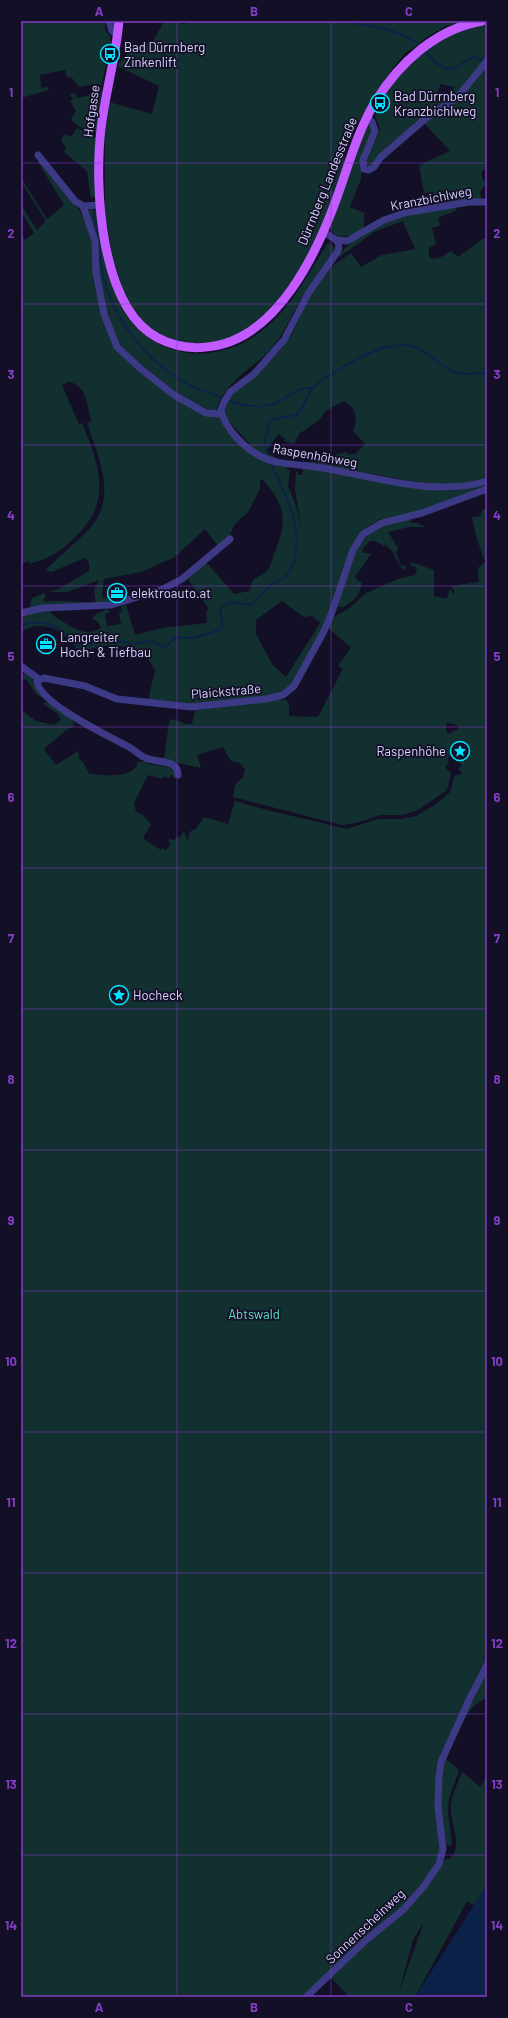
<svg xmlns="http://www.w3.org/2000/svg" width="508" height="2018" font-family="Barlow,sans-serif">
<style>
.green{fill:#12302f;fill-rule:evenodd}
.water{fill:#0c2248}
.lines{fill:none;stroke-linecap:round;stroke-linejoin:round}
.stream{stroke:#0c2248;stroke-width:2}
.minor{stroke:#3d3a85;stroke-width:7}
.major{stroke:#c25bff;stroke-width:9}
.grid{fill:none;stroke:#843dc5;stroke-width:1;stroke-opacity:0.55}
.labels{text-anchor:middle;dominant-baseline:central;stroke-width:3.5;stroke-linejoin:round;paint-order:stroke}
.poi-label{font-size:13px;fill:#d9d4ff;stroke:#130f26;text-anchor:start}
.street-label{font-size:13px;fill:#d9d4ff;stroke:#130f26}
.park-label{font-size:13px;fill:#5fe0c0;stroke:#130f26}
.neatline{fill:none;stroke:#843dc5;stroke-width:1.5}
.grid-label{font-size:13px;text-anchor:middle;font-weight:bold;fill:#843dc5}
</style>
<rect width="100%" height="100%" fill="#130f26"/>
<g class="green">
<polygon points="21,21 105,21 105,30 111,38 102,85 94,84 79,87 72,78 67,77 65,70 40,75 41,88 48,87 49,90 21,98"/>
<path d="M164,21l21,3 2,-3h281l-22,5 -21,12 -8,8 -11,6 -13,16 -24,35 -12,22 -7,4 -4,11 -2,22 -15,46 -12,29 -18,34 -30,41 -31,23 -19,7 -34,2 -27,-10 -12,-8 -21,-29 -12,-38 -8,-45v-72l4,-40 43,12 7,-28 -42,-20c13,-13 14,-24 36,-24z"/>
<path d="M487,23v144l-5,5v6l4,6 -6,8 2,8 -46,6 -3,-14 -9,1 -5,-28 31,-14 -27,-29 33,-21 14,-16 -3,-1 -13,15 -31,18 -54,50 -3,-3 -1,-5 15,-29 -5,-15 14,-29 36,-35 22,-15 25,-10zM440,84l14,3 -2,11 -14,-3z"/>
<polygon points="97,87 102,87 96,134 78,126 71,119 76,111 70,101 73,99 70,95 75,93 77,98 87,96 92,94 93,100"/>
<path d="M368,124h2l2,8 -10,22 -1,25 -11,28 14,6v16c-11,6 -30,15 -34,-4l21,-62z"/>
<polygon points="77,128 95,137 95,196 91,199 87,171 64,152 66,148 61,140 64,134 71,137"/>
<path d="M38,162h2l27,35 10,10 13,23 23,115 85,67 23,6 9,14 24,17 -28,-31 -1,-14 6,-9 26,-20 24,-26 11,-15 19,-41 18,-25 22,-15 10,14 21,-12 33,-6 -12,-28 -29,11 -36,26c7,-16 42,-36 60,-41 18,-6 39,-7 58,-10l1,3 -19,8 2,8 -8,2 4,16 -7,4v9c8,5 15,-2 22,-6l7,6 26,-19 3,1v239l-36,7 -30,-2 -112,-21 37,-10 3,3 2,-2 3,2 11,-11 -12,-13c6,-12 2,-24 -9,-30l-18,10 -7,9 -20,14 -5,10 -10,-3 1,-2 -7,-5 -11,16 1,3 8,5v5l7,2 7,6 -2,15 8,19 5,25 -6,-41 1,-17h2v3h4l1,-9 119,23 26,2 39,-8v4l-73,26 -33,6 -12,7 -13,13 -31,87 -33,59 -9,9 -90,11 -45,-4 7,-31c-3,-5 -6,-11 -11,-15 -9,-8 -31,-11 -43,-9 -8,2 -13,5 -21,4 -6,-3 -9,-8 -14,-13 -12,-12 -31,-15 -45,-5v-16l29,-6c2,6 6,7 12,11 12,8 24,16 39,7l-3,-6 -6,-3 4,-5 12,-5 2,3 -5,2 2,12 14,-2 -2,-11 3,-1 -1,-6 5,-1 9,30 27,-7 45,-5 -1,-11 3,-3 -21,-30 18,-17 28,32 15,-3 4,-11 13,-8 3,-4c15,-40 24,-55 -7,-89l-2,1v9l-12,23 -13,12 -7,15 -10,7 -13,-17 -30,28 -34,15 -37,7 -2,17 2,2 7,-5 1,6 -2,4 -14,2 -2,-15 5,-10 -32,12h-19l11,-3 30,-18v-8l-4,-5 -34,14 -5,-2c14,-15 30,-27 44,-42 28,-30 8,-72 -3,-105l4,-1c-3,-14 -4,-37 -22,-40l-7,3 17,39 3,-1c17,41 31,79 -6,113 -17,17 -23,20 -46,28l-1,-3 -8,3v-330l4,6 9,-7 -13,-22v-6l16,25 9,-9 -25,-39v-4l26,41 17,-14zM282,601l22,16 8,-1 8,7 -34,54 -14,-13 -16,-30v-14z"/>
<path d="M91,209l6,2c6,22 12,45 18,67 2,9 4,21 8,29 28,55 95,59 140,23 28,-22 46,-58 65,-87l8,5c-12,17 -24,33 -35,51 -11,18 -18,39 -34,54 -17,17 -48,34 -51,60l-33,-15 -59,-47 -8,-11 -10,-27 -18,-102z"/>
<path d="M483,509l4,1v1188c-22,7 -32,42 -41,61l13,11 -10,29 -1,13 4,33 -4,1 -3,-5 -13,28 -25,33 -103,95h-283v-1287l15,11 18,4 7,-5 -4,-7 -15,-10 6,-1 24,17 2,7 -8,4 -22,19 12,16 22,-14 1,8 4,3 6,12c14,1 40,5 48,-9v-3l8,-1 4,3 25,4 2,7 -3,3 -1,-3h-2v3l-7,-1 -1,2 -14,-4 -14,28 2,9 7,3 8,9 -7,12v3l17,11 1,-2 4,2 5,-6 -3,-2 1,-3 5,1 2,-3 3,1 5,-7 4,10 1,-9 7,-3 8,-12 24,7 7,-23 32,9 80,19 31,-10h23l15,-3 20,-12 10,-8 4,-4 5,-17h4l3,-3 -4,-3 4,-4 -12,-10 -3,5 2,2 -4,5 6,6 -4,17 -29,20 -15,5h-23l-24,8 -14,2 -109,-28 2,-12 8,-8 2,-8 -5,-6 -9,-2 -8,-14 -26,8 4,13 -37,-8 5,-38 1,-3 13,3v2h9l3,-14 84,-11 7,1 3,3v13l27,1 3,-2 24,-46 -5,-3 13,-19 -23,-19 6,-11 14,-8 18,-16 32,-14 17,-4 2,-7 -7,-3 1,-3 23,8v26l13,3 3,-11 3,6 2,-1 -4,-7 28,-4 -1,-14 7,-6 -9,-26 -4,-19 8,-1zM446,723l9,1 5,4 -11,6 -3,-3z"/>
<path d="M405,520h6l1,3h6l7,4h-16l-21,5 10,16 -2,5 5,12 5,1 -2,5 -10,-15 1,-2 -9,-9 -2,1 -9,-5h-5l-6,6 -2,5 9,2 -16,23 3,4 4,1c-2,12 -8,20 -19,25h-4l-1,-2c4,-14 16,-58 25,-67 12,-11 26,-15 42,-18z"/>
<path d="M44,593l2,3 -3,4 2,2c16,-3 29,1 44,0l-1,2 -57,4 -1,-2 2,-8z"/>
<polygon points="25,673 32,677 36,689 44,699 35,693 27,680 21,679 21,676"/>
<path d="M462,1772l18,15 7,-11v109l-12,21 -8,-5 -52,96h-69v-4l-16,-16 96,-90 19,-28h4c16,-13 0,-36 2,-54 1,-11 7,-22 11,-33zM422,1925h1l-24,67 14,-52z"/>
</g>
<polygon class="water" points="487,1885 487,1997 415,1997"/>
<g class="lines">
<g class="stream">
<path d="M341,21c24,5 63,7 80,26"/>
<polyline points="374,21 375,27"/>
<path d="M423,50c9,9 21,24 34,17 6,-4 10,-8 17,-10l10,4"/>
<path d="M94,213c3,20 5,41 9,61 11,48 45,90 89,112 10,5 21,8 31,12"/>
<path d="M227,400c17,7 38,10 55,0 11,-6 17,-14 31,-12"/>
<polyline points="267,454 265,440 270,420 296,415 302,408 311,390 322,380 360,357 382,348 401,345 410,346 418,348 451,371 462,374 487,373"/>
<path d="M21,626c18,-8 33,-2 47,10 5,4 8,11 15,11l22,-8 30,5 16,-3 13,6 3,-1 7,-8c7,-1 13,0 20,0 3,-1 27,-8 29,-11l-3,-17c8,-14 20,-4 32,-6 7,-4 11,-13 17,-18 5,-5 13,-5 18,-11 23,-31 0,-81 -16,-110"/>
</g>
<g class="minor">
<polyline points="109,21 112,31 118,35"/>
<polyline points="367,117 372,122 375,131 363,160 364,169 369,170 374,167 381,157 426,118 457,98 487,61"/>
<polyline points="38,155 75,201 83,206 100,205"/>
<polyline points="83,206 95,241 96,272 104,314 117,347 141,369 174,395 206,413 222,414"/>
<path d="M323,232c8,5 19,8 15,19l-29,41 -25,48 -30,34 -24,18 -6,10 -3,8c4,19 24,39 41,47 16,8 37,7 54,10 55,8 116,31 171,14"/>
<polyline points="337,240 347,241 384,220 404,213 469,202 487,202"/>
<polyline points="21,613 43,608 111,605 161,590 182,579 230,539"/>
<polyline points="21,666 39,679"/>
<path d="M178,775c0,-4 -1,-8 -5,-10 -8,-5 -19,-3 -27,-7 -8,-3 -13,-10 -21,-13 -18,-10 -86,-42 -88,-64l7,-3 41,8 32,13 74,8 75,-8 17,-4 11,-9 29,-53 8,-18 22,-65 10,-16 19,-11 40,-10 65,-24"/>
<polyline points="306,1997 366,1940 403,1910 424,1886 439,1864 443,1849 438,1806 439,1777 441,1762 469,1700 487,1665"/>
</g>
<path class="major" d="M119,21c-3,36 -14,72 -18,108 -7,57 -1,179 57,209 21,11 43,12 65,6 56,-16 91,-86 110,-136 14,-36 22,-72 42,-106 24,-39 61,-73 107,-81"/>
</g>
<path class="grid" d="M177,21v1976M331,21v1976M21,163h466M21,304h466M21,445h466M21,586h466M21,727h466M21,868h466M21,1009h466M21,1150h466M21,1291h466M21,1432h466M21,1573h466M21,1714h466M21,1855h466"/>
<defs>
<symbol id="bus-ring" viewBox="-11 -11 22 22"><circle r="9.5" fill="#130f26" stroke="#00e5ff" stroke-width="1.5"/><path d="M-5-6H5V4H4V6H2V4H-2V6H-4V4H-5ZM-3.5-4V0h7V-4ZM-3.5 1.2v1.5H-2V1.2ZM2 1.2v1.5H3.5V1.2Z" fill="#00e5ff"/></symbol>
<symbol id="office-ring" viewBox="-11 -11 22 22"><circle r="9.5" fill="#130f26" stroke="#00e5ff" stroke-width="1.5"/><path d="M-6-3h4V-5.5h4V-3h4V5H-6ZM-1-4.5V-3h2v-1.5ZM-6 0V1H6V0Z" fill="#00e5ff"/></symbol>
<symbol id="sight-ring" viewBox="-11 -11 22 22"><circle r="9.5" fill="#130f26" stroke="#00e5ff" stroke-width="1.5"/><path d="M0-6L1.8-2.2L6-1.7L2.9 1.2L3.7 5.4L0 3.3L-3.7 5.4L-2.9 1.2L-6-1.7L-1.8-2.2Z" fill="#00e5ff"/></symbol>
</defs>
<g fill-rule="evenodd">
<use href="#bus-ring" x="99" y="43" width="22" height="22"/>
<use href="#bus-ring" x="369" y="92" width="22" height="22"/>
<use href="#office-ring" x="106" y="582" width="22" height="22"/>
<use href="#office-ring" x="35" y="633" width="22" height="22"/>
<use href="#sight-ring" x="449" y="740" width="22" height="22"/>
<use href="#sight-ring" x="108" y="984" width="22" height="22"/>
</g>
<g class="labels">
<g class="poi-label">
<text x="124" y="47">Bad Dürrnberg<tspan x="124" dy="15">Zinkenlift</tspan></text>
<text x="394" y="96">Bad Dürrnberg<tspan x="394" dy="15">Kranzbichlweg</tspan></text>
<text x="131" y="593">elektroauto.at</text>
<text x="60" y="637">Langreiter<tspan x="60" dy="15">Hoch- &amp; Tiefbau</tspan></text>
<text x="446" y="751" text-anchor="end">Raspenhöhe</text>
<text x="133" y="995">Hocheck</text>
</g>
<g class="street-label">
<text transform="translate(91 111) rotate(-82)">Hofgasse</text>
<text transform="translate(327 181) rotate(-68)">Dürrnberg Landesstraße</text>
<text transform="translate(431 198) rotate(-11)">Kranzbichlweg</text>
<text transform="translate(315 455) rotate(10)">Raspenhöhweg</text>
<text transform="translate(226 691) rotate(-5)">Plaickstraße</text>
<text transform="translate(365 1926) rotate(-43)">Sonnenscheinweg</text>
</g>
<g class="park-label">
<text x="254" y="1314">Abtswald</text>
</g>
</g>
<rect width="508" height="2018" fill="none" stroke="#130f26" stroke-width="44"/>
<rect x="22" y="22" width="464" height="1974" class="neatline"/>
<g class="grid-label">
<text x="99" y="16">A</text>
<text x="254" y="16">B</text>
<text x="409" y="16">C</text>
<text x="11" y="97">1</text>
<text x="497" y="97">1</text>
<text x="11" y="238">2</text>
<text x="497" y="238">2</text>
<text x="11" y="379">3</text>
<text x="497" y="379">3</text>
<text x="11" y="520">4</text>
<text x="497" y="520">4</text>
<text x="11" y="661">5</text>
<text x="497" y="661">5</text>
<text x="11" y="802">6</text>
<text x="497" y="802">6</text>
<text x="11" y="943">7</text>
<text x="497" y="943">7</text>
<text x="11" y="1084">8</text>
<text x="497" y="1084">8</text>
<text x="11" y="1225">9</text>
<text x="497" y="1225">9</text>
<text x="11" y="1366">10</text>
<text x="497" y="1366">10</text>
<text x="11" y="1507">11</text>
<text x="497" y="1507">11</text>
<text x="11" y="1648">12</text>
<text x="497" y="1648">12</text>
<text x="11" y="1789">13</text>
<text x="497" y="1789">13</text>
<text x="11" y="1930">14</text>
<text x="497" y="1930">14</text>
<text x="99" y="2012">A</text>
<text x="254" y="2012">B</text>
<text x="409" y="2012">C</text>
</g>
</svg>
